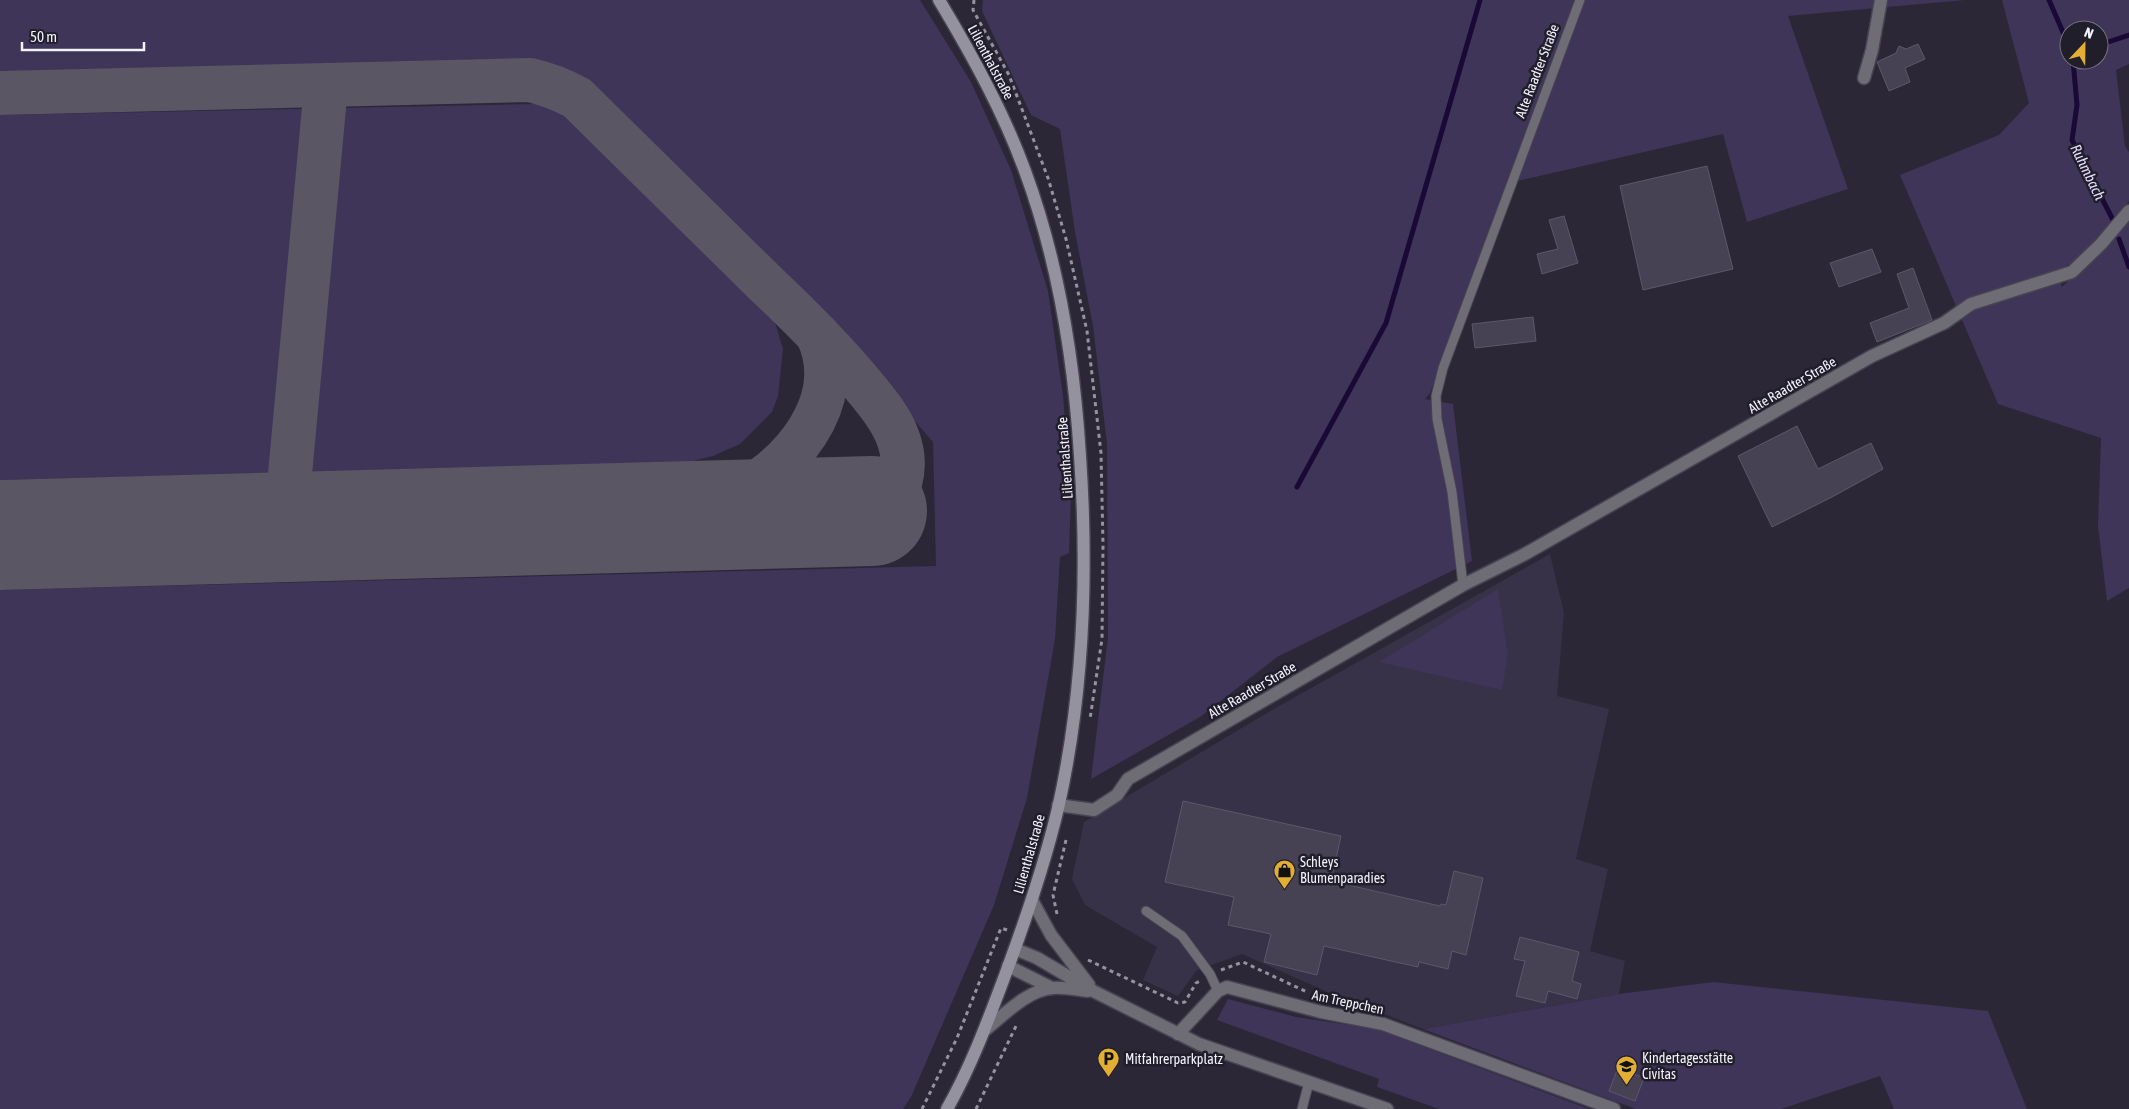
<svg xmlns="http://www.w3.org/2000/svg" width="2129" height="1109" font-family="'Asap Condensed',sans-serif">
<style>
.built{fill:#373247}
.green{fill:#3e3558;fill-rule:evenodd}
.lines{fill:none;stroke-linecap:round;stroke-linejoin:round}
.stream{stroke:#1a0936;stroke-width:5}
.taxiway{stroke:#5a5664;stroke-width:44}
.runway{stroke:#5a5664;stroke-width:110}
.building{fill:#464253;stroke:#5c5869}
.lane-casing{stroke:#474352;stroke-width:11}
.street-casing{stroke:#474352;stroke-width:15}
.secondary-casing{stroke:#474352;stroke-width:15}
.path{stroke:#9693a0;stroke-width:3;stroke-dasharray:4 4;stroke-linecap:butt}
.lane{stroke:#6e6c74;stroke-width:9}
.street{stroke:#6e6c74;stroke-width:12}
.secondary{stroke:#94929f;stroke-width:12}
.labels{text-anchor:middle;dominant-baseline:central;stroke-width:5;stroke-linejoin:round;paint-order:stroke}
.street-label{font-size:14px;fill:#f3f1fb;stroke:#211e2c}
.poi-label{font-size:14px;fill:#f3f1fb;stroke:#211e2c;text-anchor:start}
.water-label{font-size:15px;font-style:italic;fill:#e4ddfe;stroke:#211e2c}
</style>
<rect width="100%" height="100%" fill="#2b2737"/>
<polygon class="built" points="1550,554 1564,613 1557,696 1609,709 1576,859 1608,869 1590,951 1625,961 1619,994 1423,1029 1332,994 1242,954 1197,970 1178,996 1143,980 1157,947 1085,905 1072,879 1084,822 1272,710"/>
<g class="green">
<polygon points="0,0 920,0 971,82 1011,170 1048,291 1063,396 1071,494 1069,553 1060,557 1055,639 1027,798 994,905 911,1097 903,1109 0,1109 0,590 936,566 933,442 796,284 585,83 545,63 0,76"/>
<polygon points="983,0 1583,0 1430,393 1425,399 1453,404 1472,561 1277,657 1200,717 1091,779 1108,637 1107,444 1093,326 1075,232 1060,129 1031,115 982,11"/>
<polygon points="1585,0 1965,0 1788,16 1848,189 1747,222 1723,134 1517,181"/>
<path d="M2002,0h127v64l-13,6 9,76 4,6v49l-15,21 -30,34 -27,15 5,16 50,-47 17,-20v368l-22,13 -9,-75 3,-88 -103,-34 -98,-229 99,-40 30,-32zM2069,30h30v30h-30z"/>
<polygon points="538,104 559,112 755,295 774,319 783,349 778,396 772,412 740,444 713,456 685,463 0,480 0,115"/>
<polygon points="1498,589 1508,655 1502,690 1379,662"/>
<polygon points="1713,982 1988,1011 2027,1109 1894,1109 1880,1076 1781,1109 1636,1109 1423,1029 1619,994"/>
<polygon points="1228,999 1296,1017 1376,1029 1589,1109 1439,1109 1377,1087 1379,1079 1217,1020"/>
</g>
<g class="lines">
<g class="stream">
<polyline points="2049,0 2069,46"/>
<polyline points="2099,45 2129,35"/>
<polyline points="2073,60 2077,105 2072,140 2114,222"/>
<polyline points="2119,239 2129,267"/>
<polyline points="1297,487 1386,323 1480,0"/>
</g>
<g class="taxiway">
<path d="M0,93l530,-13c17,4 31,9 47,18 63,62 126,124 189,186 34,32 67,65 97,101 13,16 28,33 35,53 10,27 5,65 -26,73"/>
<path d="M625,517c34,-3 69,-5 101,-18 61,-25 124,-97 91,-165"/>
<polyline points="285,528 326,86"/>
</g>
<polyline class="runway" points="0,535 872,511"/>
</g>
<g class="building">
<polygon points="1918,44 1925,59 1905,68 1910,82 1889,91 1877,62 1896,53 1899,46 1906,49"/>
<polygon points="1707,166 1733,269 1643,290 1620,186"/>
<polygon points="1564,216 1578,263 1542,274 1537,254 1558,249 1549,220"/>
<polygon points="1872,249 1881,272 1839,287 1830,263"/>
<polygon points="1913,268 1932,320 1877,342 1870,323 1909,308 1897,274"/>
<polygon points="1533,317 1536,341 1475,348 1472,324"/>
<polygon points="1797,426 1818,469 1871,443 1883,469 1832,497 1772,527 1738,456"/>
<polygon points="1183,801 1341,836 1331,881 1440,906 1441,904 1446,905 1454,871 1483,878 1466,955 1452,951 1448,969 1419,962 1418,967 1324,946 1317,975 1264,962 1271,934 1228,925 1234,897 1165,882"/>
<polygon points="1520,937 1579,952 1572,981 1581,984 1577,999 1548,991 1545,1003 1516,996 1525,961 1514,959"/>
<polygon points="1618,1068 1644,1078 1635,1101 1609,1091"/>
</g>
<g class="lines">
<defs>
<g id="lane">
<polyline points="1463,585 1452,492 1437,419 1436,396 1443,368 1580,0"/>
<polyline points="1146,911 1182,936 1210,974 1218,991"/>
<polyline points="1302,1109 1309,1082"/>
</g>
<g id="street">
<polyline points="1864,78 1872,50 1881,0"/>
<polyline points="1058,805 1094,810 1117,795 1128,779 1463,585 1525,554 1872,356 1944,323 1971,304 2072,272 2101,244 2129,211"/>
<polyline points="1032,900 1051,935 1089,985"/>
<polyline points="1015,949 1037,958 1093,991 1199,1044 1387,1109"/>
<polyline points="1008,966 1052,988"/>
<path d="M984,1031c20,-16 43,-41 69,-43 12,-1 24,2 35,3"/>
<polyline points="1178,1034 1218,991 1227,987 1321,1012 1383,1024 1614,1109"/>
</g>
<path id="secondary" d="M939,0c33,55 64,111 86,171 34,92 49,188 55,285 8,116 4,234 -21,348 -13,56 -32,112 -52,166 -18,48 -35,95 -60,139"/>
</defs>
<use href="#lane" class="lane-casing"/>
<use href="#street" class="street-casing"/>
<use href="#secondary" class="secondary-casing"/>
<g class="path">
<polyline points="974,0 973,10 1009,75 1048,178 1066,239 1087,331 1101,453 1103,545 1102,639 1090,719"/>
<polyline points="1057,914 1053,895 1066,840"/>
<polyline points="1088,960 1178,1003 1185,1002 1196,983 1200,981"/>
<polyline points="1221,970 1243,962 1307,992"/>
<polyline points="922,1109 957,1038 1001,928 1007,930"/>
<polyline points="976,1109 1017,1024"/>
</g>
<use href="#lane" class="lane"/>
<use href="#street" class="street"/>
<use href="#secondary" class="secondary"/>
</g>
<defs>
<symbol id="shop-pin" viewBox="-11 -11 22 30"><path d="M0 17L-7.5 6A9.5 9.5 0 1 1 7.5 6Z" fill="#e2af34" stroke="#211e2c"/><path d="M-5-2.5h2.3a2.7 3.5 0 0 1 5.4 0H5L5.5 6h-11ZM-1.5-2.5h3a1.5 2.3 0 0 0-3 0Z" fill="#111"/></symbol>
<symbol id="parking-pin" viewBox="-11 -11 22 30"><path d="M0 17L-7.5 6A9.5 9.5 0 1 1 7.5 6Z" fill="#e2af34" stroke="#211e2c"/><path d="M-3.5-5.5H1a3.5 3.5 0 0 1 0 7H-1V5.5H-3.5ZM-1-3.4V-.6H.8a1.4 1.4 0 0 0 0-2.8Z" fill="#111"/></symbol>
<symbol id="school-pin" viewBox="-11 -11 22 30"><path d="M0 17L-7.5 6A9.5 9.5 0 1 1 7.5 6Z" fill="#e2af34" stroke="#211e2c"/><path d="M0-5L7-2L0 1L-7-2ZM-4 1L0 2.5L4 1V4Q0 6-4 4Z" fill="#111"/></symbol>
</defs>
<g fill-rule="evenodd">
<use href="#shop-pin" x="1272" y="858" width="25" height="34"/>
<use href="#parking-pin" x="1096" y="1046" width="25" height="34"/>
<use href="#school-pin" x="1614" y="1054" width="25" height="34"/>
</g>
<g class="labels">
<g class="street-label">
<text transform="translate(991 62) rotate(62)">Lilienthalstraße</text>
<text transform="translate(1537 71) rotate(-69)">Alte Raadter Straße</text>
<text transform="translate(1792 385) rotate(-30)">Alte Raadter Straße</text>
<text transform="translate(1065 458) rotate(-94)">Lilienthalstraße</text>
<text transform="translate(1252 690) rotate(-30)">Alte Raadter Straße</text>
<text transform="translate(1029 854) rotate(-74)">Lilienthalstraße</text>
<text transform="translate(1348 1002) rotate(12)">Am Treppchen</text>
</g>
<g class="poi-label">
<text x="1300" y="862">Schleys<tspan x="1300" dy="16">Blumenparadies</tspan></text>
<text x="1642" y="1058">Kindertagesstätte<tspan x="1642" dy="16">Civitas</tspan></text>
<text x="1125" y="1059">Mitfahrerparkplatz</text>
</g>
<g class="water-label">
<text transform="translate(2088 172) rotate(64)">Ruhmbach</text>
</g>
</g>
<g transform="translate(2084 45) rotate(22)"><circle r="24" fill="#211e2c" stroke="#75727f"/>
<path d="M0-4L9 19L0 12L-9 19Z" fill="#e2af34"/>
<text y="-8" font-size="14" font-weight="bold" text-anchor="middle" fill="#f3f1fb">N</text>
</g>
<path d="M22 42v8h122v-8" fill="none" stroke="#f3f1fb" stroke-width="2.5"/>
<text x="30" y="42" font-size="15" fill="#f3f1fb" stroke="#211e2c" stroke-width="4" paint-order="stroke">50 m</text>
</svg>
